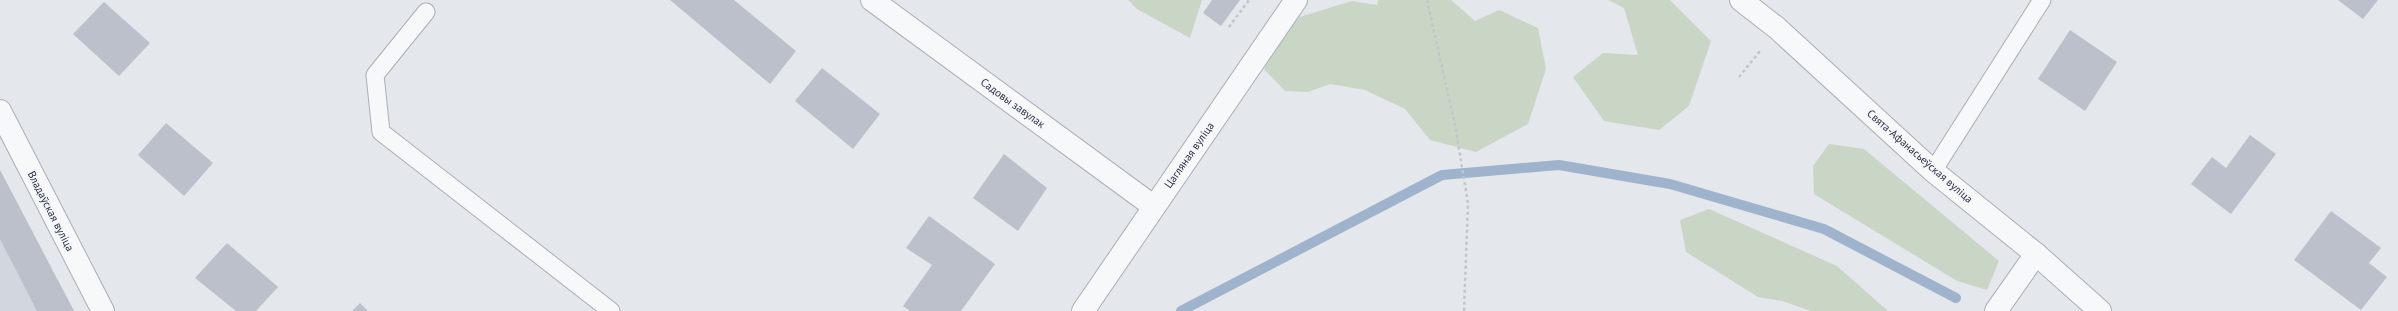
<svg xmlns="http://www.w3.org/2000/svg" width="2398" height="311" font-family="'PT Sans',sans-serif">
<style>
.built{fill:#d2d6de}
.green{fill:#c9d6c5}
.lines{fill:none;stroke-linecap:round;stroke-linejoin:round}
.stream{stroke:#9fb4cc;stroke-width:10}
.building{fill:#bbc0ca}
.service-casing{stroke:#a9aeb7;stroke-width:19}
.minor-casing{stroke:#a9aeb7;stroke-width:24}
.tertiary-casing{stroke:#a9aeb7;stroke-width:24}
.path{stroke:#c2c5cb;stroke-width:2.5;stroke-dasharray:3 3;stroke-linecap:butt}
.service{stroke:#f7f8fa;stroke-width:17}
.minor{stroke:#f7f8fa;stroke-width:22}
.tertiary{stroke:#f7f8fa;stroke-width:22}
.labels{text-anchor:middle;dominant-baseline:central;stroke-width:3.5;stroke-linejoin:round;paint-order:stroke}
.street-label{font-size:11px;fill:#2b3445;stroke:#f4f6f9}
</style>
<rect width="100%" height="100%" fill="#e4e7ec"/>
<polygon class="built" points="0,170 74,311 0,311"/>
<g class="green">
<polygon points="1128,0 1202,0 1190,38 1137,9"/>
<polygon points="1378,0 1451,0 1475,21 1499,10 1538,28 1546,69 1528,124 1476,152 1430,140 1405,109 1365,90 1330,84 1308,92 1285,91 1264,69 1293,19 1352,1 1377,5"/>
<polygon points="1608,0 1670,0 1711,41 1689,106 1659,130 1604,121 1573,77 1603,53 1638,55 1624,8"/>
<polygon points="1829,144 1864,149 1999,261 1987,290 1957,281 1814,194 1813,166"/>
<polygon points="1709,209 1837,266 1888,311 1811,311 1782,301 1758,297 1686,252 1680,220"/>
</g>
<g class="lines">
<polyline class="stream" points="1181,311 1442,175 1559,165 1670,184 1824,229 1956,298"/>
</g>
<g class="building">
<polygon points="670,0 734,0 796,51 770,84"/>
<polygon points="1212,0 1240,0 1221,26 1203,13"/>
<polygon points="2338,0 2378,0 2363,19"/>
<polygon points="104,2 150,43 119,76 73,34"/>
<polygon points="2070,30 2117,62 2085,111 2038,79"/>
<polygon points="822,68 880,114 853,149 795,101"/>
<polygon points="166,123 213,163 184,196 138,155"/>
<polygon points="2250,135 2276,154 2231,214 2191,184 2212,157 2226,168"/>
<polygon points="1004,154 1047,188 1018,231 973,198"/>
<polygon points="0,170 74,311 37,311 0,239"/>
<polygon points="2331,211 2381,248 2369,263 2387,277 2361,310 2294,260"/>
<polygon points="929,216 995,264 961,311 910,311 903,306 932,265 906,248"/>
<polygon points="227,243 278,287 256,311 236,311 195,278"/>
<polygon points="360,303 368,311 352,311"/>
</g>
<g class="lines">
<defs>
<g id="service">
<polyline points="426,12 375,75 381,132 611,311"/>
<polyline points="1933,171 2042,0"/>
</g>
<g id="minor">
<polyline points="872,0 1153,206"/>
<polyline points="0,111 103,311"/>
<polyline points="1996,311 2036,254"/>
</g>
<g id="tertiary">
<polyline points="1741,0 1777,28 1933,171 2036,254 2100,311"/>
<polyline points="1083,311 1296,0"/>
</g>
</defs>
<use href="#service" class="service-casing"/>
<use href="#minor" class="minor-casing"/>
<use href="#tertiary" class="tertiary-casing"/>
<g class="path">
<polyline points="1427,0 1455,125 1468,203 1464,311"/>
<polyline points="1229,27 1249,0"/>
<polyline points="1739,77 1760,51"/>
</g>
<use href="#service" class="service"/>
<use href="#minor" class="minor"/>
<use href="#tertiary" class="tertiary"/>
</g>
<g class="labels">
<g class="street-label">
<text transform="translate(1013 103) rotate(36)">Садовы завулак</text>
<text transform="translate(1189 155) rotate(-55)">Цагляная вуліца</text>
<text transform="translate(1920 156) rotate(41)">Свята-Афанасьеўская вуліца</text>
<text transform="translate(51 211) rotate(63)">Владаўская вуліца</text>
</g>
</g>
</svg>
